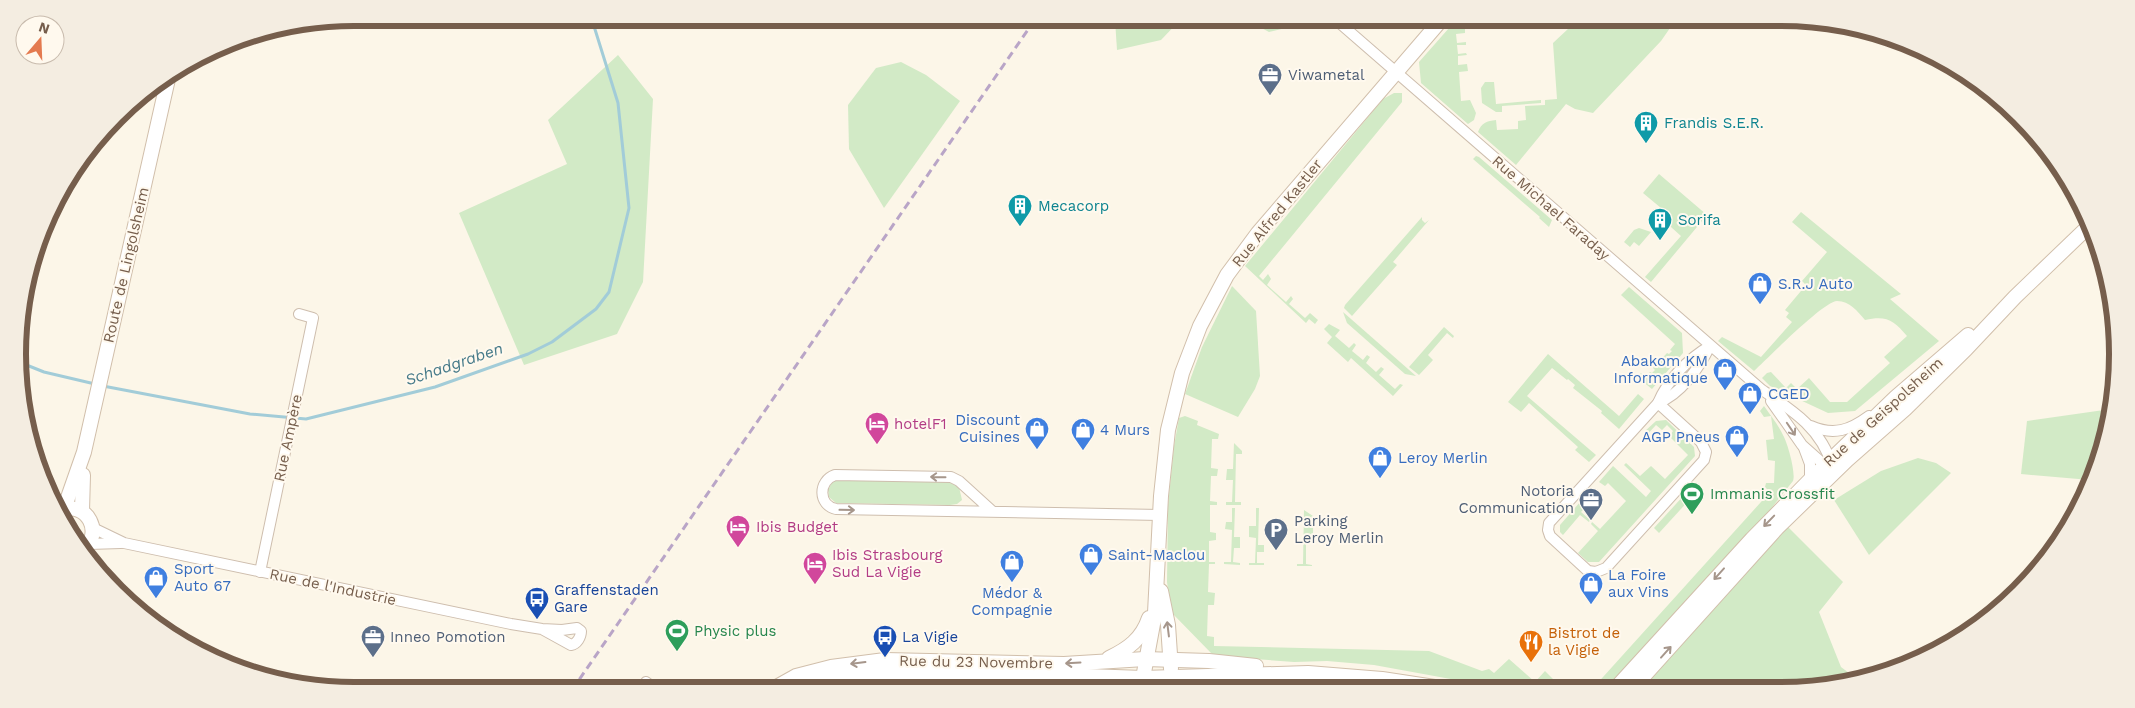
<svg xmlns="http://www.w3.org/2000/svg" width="2135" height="708" font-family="'Work Sans',sans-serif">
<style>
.green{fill:#d2eac6}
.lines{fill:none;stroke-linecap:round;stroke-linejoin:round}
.stream{stroke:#a2ccd8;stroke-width:3}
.street-casing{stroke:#cebeae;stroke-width:12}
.secondary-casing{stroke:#d1bfab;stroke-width:16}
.street{stroke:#fff;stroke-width:10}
.secondary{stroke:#fff;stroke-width:14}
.rail{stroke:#b9a5c7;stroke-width:3;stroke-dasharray:8 5;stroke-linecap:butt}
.oneway{stroke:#a6968b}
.labels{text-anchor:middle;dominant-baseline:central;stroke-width:4;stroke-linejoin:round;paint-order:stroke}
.service-label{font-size:15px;fill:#4e5e75;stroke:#fff9ee;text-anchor:start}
.culture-label{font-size:15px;fill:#0d838f;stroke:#fff9ee;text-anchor:start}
.street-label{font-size:15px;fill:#765e4c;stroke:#fff9ee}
.shop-label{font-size:15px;fill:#366cbe;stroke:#fff9ee;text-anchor:start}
.hotel-label{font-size:15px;fill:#b23c85;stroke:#fff9ee;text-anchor:start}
.leisure-label{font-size:15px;fill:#27864d;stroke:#fff9ee;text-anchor:start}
.transit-label{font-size:15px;fill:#164399;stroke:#fff9ee;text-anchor:start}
.food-label{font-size:15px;fill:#c56008;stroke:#fff9ee;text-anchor:start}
.water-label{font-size:16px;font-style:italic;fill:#467a89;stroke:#fff9ee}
.rim{fill:none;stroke:#765e4c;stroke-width:6}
</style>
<rect width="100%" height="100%" fill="#fcf6e8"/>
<g class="green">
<path d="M1568,18h109l-16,23 -68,72 -18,-4 -9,-5 -50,61 -38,-33c3,-9 9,-11 18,-12l1,10 21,-1v-8l8,-1 -1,-14 20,-1v-5l12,-1 -4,-56 16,-15z"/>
<polygon points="1457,19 1470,19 1465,25 1465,33 1456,34 1457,43 1466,42 1466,45 1457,45 1458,54 1466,53 1467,55 1458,56 1458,65 1467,64 1468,71 1459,72 1461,101 1470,100 1476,113 1474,120 1468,124 1421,83 1419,62"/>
<polygon points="1115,20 1180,20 1161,40 1117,50"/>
<polygon points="1250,20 1298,20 1290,27 1269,32 1252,23"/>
<polygon points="618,55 653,99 643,282 617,334 524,365 459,213 567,164 548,120"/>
<polygon points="901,62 926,75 960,101 884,208 849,149 848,105 876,68"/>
<polygon points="1485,82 1494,82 1496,104 1541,100 1541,103 1502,106 1502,112 1496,112 1482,103 1481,88"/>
<polygon points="1394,93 1402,93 1402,102 1259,276 1263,280 1268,274 1271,279 1267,285 1286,302 1291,296 1293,299 1289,304 1305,318 1310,313 1318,320 1315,324 1309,319 1306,323 1245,266 1383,99"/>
<polygon points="1476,156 1479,157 1552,220 1549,227 1539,218 1540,217 1473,159"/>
<polygon points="1659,174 1707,215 1651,282 1645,277 1681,236 1662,219 1667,213 1643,193"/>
<path d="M1801,212l100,82 -11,5 49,42 -84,70 -27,2 -58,-27 -8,-8 5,-5 4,-1 15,16 5,-5 6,6 12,-11 21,24h17l43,-39 -6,-6 23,-21c-13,-16 -21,-21 -42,-16 -8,-9 -15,-19 -28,-19 -13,0 -70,58 -83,70l-36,-30 4,-4 39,20 31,-35 -6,-5 3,-4 -4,-3 21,-25 -4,-4 25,-29 -35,-30z"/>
<polygon points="1422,217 1422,220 1425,223 1429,220 1393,262 1397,265 1352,316 1344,308 1345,305"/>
<polygon points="1639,228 1651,232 1639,246 1634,242 1630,247 1624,242 1634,230"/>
<polygon points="1232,286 1256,311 1260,376 1255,389 1238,417 1185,394 1202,347"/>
<polygon points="1629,287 1682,333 1683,353 1652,389 1637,377 1641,373 1646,377 1650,372 1652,373 1655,370 1653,368 1667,353 1669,354 1672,351 1670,350 1675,344 1621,295"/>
<polygon points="1343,312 1416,376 1405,374 1347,323"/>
<polygon points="1329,324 1340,330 1335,336 1349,348 1354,343 1356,345 1352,351 1363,360 1367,355 1370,357 1366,363 1376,372 1381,367 1384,369 1379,375 1395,389 1400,384 1403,385 1393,396 1351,358 1348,362 1327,343 1332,337 1324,329"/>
<polygon points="1444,327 1454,336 1453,338 1447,333 1428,355 1433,360 1419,375 1409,367"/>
<polygon points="1548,354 1619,416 1638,394 1644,399 1619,429 1601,413 1602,411 1573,388 1575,385 1568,379 1567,380 1552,368 1527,396 1596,455 1589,462 1575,450 1578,447 1529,403 1521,412 1508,402"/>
<path d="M1764,406c7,10 15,20 20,31 4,8 12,36 9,44l-35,44 -151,163h-107l-126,-23 -47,-4 -33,1 -67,-5 -15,-3 -41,-42 -4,-30 1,-77 6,-59 5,-28 6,-2 13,5 -1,4 22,9 -1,5h-6l-1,29 7,1 -1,7h-6l-1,25 7,1v3h-7v27l6,1v7l-7,1v21h6v2h-6l-1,28 7,1 -1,12h-6l-1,31 7,1v9l215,5 53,20 7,-2 5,4 15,-14 26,23 10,-11 15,15 5,-5h11l7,6 5,-5 6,5 176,-195 -5,-5 1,-4h8l1,-22 -7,-1 -2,-20 8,-1 -3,-23 -7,1 -4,-6z"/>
<polygon points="2111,409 2106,441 2090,480 2021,474 2027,421"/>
<polygon points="1666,420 1694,447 1695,456 1599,562 1588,562 1578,553 1598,531 1591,524 1592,522 1600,529 1626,501 1608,483 1605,486 1599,482 1613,466 1646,497 1651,491 1624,465 1626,463 1640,476 1651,466 1665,479 1688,455 1669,436 1673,431 1667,425 1662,430 1656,425 1643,439 1644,432 1656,421"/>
<polygon points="1234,443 1242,451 1242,454 1236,454 1235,502 1241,502 1241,505 1226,505 1226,502 1232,502 1233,480 1226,480 1227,469 1233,469"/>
<polygon points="1918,458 1936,463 1951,473 1869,555 1834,500 1881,471"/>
<polygon points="838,480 948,482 959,487 962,500 957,504 950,505 836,503 829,497 828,490 832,482"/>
<polygon points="1588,493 1594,498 1581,512 1590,520 1589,522 1580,515 1563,535 1560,532 1560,525"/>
<polygon points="1686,493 1691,498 1659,533 1654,528"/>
<polygon points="1232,508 1235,508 1234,537 1240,537 1240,548 1234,548 1233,562 1240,563 1240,565 1224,564 1224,562 1231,562 1232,530 1225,529 1226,522 1232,522"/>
<polygon points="1256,508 1259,508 1258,545 1264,545 1264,552 1257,552 1257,563 1264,563 1264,565 1249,565 1249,563 1255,563 1256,538 1249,537 1249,526 1256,526"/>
<polygon points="1304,510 1313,516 1313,535 1306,535 1306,564 1312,565 1312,566 1297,566 1297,564 1303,564"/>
<polygon points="1788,527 1843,582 1819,612 1841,667 1857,679 1825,688 1639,688"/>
</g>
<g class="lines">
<g class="stream">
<polyline points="19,362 44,372 95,384"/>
<polyline points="103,386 250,414 306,419 435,387 528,354 552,342 596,309 609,292 629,208 618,103 593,23"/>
</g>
<defs>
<g id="street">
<path d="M1335,19l427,371c30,20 60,39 70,76"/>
<polyline points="1771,401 1802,445 1829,469"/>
<path d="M1658,403l43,39 5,10 -2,8 -98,108 -10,4 -8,-1 -38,-35 -2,-6 1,-7 109,-120c10,-24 30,-44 52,-57"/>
<path d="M1658,403c23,-9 41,-35 52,-57"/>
<path d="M1811,426c23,10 39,4 58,-10"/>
<polyline points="1804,448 1810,464 1810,480"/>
<path d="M992,511l-33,-30 -8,-4 -116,-2c-17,6 -17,30 1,34l324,6"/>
<path d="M93,528l31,15 387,81 31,5 20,1 15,-2 4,3c0,6 -4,13 -10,14l-29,-16"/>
<polyline points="89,544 121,543"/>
<polyline points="260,572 313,318 299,314"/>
<polyline points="646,682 657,690"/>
</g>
<g id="secondary">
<polyline points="64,509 84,452 168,79"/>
<path d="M61,511c26,-12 44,24 21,39"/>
<polyline points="82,511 83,475"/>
<polyline points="1161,591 1168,625 1171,669"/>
<path d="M1109,658c19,-9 33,-19 40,-40"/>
<polyline points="1143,678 1155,613 1161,496 1168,430 1182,373 1200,326 1227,275 1258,233 1442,19"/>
<polyline points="1616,688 1752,539 1810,480 1896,397 1968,335"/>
<polyline points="1633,688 1777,528 1847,460 1905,409 1966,349 2015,297 2090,225"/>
<polyline points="771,690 796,676 831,667 885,660 1064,664 1145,659 1209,661 1256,666"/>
<polyline points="799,690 823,681 875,674 1004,673 1143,678 1308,673 1382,679 1441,688"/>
</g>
</defs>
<use href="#street" class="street-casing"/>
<use href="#secondary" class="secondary-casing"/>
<use href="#street" class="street"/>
<use href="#secondary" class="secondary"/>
<polyline class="rail" points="572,690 1034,21"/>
</g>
<defs><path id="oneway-shaft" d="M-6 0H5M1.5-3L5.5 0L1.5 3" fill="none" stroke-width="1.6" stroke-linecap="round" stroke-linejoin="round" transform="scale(1.25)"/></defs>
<g class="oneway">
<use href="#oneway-shaft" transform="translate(1791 429) rotate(56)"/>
<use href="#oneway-shaft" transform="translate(938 477) rotate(-179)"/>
<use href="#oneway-shaft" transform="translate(847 510) rotate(1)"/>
<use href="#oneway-shaft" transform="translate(1769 521) rotate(134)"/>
<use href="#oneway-shaft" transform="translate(1719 574) rotate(132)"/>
<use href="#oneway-shaft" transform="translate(1168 629) rotate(-97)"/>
<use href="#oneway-shaft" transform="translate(1666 652) rotate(-48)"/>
<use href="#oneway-shaft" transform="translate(858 663) rotate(173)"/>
<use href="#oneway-shaft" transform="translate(1073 663) rotate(177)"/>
</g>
<defs>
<symbol id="office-pin" viewBox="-11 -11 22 30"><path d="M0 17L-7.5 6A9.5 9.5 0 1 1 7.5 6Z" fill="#5c6f8a" stroke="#fff9ee"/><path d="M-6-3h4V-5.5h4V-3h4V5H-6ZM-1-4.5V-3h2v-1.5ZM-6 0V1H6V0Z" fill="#fff"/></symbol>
<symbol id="building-pin" viewBox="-11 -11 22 30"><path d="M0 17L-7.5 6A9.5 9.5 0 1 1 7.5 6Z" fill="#0f9aa8" stroke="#fff9ee"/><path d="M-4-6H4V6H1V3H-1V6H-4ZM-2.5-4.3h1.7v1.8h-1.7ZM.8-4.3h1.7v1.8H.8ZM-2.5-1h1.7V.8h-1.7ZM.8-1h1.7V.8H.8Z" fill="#fff"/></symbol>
<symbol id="shop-pin" viewBox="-11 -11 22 30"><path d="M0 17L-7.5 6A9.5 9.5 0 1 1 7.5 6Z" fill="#3f7fe0" stroke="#fff9ee"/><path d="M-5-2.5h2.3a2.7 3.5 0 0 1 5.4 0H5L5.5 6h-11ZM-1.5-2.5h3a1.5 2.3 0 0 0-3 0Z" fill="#fff"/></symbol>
<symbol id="hotel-pin" viewBox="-11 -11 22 30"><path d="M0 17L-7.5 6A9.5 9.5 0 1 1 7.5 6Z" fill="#d1479c" stroke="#fff9ee"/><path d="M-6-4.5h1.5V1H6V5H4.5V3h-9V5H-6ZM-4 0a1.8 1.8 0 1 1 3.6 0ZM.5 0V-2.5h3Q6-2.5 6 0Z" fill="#fff"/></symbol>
<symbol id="stadium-pin" viewBox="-11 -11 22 30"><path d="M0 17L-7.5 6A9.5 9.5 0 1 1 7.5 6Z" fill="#2e9e5b" stroke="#fff9ee"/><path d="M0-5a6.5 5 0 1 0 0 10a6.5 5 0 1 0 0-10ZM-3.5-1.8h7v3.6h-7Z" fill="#fff"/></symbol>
<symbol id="parking-pin" viewBox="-11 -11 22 30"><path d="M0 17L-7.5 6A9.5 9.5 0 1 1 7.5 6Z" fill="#5c6f8a" stroke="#fff9ee"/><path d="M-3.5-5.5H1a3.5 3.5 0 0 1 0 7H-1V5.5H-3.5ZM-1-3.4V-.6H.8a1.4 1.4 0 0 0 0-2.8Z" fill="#fff"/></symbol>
<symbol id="bus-pin" viewBox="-11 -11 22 30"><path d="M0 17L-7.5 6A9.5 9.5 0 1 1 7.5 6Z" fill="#1a4fb4" stroke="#fff9ee"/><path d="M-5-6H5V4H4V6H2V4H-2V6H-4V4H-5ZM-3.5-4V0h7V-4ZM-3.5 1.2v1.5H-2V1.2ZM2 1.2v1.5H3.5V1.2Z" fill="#fff"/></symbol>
<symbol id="restaurant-pin" viewBox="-11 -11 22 30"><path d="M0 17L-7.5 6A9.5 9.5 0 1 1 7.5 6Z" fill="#e8710a" stroke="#fff9ee"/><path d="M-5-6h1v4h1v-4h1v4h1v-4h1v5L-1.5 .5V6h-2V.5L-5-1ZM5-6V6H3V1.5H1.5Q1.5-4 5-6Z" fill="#fff"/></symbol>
</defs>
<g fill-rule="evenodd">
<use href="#office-pin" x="1256" y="61" width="28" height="38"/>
<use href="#building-pin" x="1632" y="109" width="28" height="38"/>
<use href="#building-pin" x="1006" y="192" width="28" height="38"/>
<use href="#building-pin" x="1646" y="206" width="28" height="38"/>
<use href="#shop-pin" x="1746" y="270" width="28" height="38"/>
<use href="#shop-pin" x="1711" y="356" width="28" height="38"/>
<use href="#shop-pin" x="1736" y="380" width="28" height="38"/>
<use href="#hotel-pin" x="863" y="410" width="28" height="38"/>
<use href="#shop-pin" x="1023" y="415" width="28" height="38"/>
<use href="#shop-pin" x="1069" y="416" width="28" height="38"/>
<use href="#shop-pin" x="1723" y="423" width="28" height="38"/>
<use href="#shop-pin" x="1366" y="444" width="28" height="38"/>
<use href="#stadium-pin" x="1678" y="480" width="28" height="38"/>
<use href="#office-pin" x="1577" y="486" width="28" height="38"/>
<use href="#hotel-pin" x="724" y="513" width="28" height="38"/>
<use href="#parking-pin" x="1262" y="516" width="28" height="38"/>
<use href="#shop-pin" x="1077" y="541" width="28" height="38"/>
<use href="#shop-pin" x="998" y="548" width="28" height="38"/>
<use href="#hotel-pin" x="801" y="550" width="28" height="38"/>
<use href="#shop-pin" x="142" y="564" width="28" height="38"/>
<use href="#shop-pin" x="1577" y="570" width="28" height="38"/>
<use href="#bus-pin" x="523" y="585" width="28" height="38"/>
<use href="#stadium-pin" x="663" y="617" width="28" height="38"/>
<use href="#office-pin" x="359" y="623" width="28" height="38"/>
<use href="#bus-pin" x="871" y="623" width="28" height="38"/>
<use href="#restaurant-pin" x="1517" y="628" width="28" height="38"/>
</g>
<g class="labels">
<g class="service-label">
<text x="1288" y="75">Viwametal</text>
<text x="1574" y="491" text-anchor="end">Notoria<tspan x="1574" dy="17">Communication</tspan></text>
<text x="1294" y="521">Parking<tspan x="1294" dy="17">Leroy Merlin</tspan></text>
<text x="390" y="637">Inneo Pomotion</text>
</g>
<g class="culture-label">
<text x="1664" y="123">Frandis S.E.R.</text>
<text x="1038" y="206">Mecacorp</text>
<text x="1678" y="220">Sorifa</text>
</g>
<g class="street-label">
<text transform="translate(1551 208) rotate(41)">Rue Michael Faraday</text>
<text transform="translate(1277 213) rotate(-51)">Rue Alfred Kastler</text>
<text transform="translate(126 265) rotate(-77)">Route de Lingolsheim</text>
<text transform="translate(1883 412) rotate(-42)">Rue de Geispolsheim</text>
<text transform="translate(288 438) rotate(-78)">Rue Ampère</text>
<text transform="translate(333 587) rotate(12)">Rue de l'Industrie</text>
<text transform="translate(976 662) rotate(1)">Rue du 23 Novembre</text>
</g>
<g class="shop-label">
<text x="1778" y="284">S.R.J Auto</text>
<text x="1708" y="361" text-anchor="end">Abakom KM<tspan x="1708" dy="17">Informatique</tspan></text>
<text x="1768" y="394">CGED</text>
<text x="1020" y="420" text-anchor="end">Discount<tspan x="1020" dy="17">Cuisines</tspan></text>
<text x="1100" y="430">4 Murs</text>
<text x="1720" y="437" text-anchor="end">AGP Pneus</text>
<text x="1398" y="458">Leroy Merlin</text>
<text x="1108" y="555">Saint-Maclou</text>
<text x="174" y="569">Sport<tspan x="174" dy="17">Auto 67</tspan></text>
<text x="1608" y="575">La Foire<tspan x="1608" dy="17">aux Vins</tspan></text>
<text x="1012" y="593" text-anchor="middle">Médor &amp;<tspan x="1012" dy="17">Compagnie</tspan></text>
</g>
<g class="hotel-label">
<text x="894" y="424">hotelF1</text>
<text x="756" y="527">Ibis Budget</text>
<text x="832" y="555">Ibis Strasbourg<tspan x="832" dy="17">Sud La Vigie</tspan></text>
</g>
<g class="leisure-label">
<text x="1710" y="494">Immanis Crossfit</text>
<text x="694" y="631">Physic plus</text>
</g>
<g class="transit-label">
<text x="554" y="590">Graffenstaden<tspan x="554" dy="17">Gare</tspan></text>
<text x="902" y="637">La Vigie</text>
</g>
<g class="food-label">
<text x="1548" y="633">Bistrot de<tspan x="1548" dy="17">la Vigie</tspan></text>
</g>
<g class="water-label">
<text transform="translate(454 364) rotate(-19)">Schadgraben</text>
</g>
</g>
<path d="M0 0H2135V708H0ZM354 26H1781A328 328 0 0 1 2109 354V354A328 328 0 0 1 1781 682H354A328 328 0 0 1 26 354V354A328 328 0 0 1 354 26Z" fill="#f4ede1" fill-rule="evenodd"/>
<path class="rim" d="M354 26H1781A328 328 0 0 1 2109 354V354A328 328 0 0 1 1781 682H354A328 328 0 0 1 26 354V354A328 328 0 0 1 354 26Z"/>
<g transform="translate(40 40) rotate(19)"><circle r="24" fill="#fff9ee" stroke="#c8bbad"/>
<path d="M0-4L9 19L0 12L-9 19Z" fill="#e47a4f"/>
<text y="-8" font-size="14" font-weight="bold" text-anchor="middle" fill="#765e4c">N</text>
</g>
</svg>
